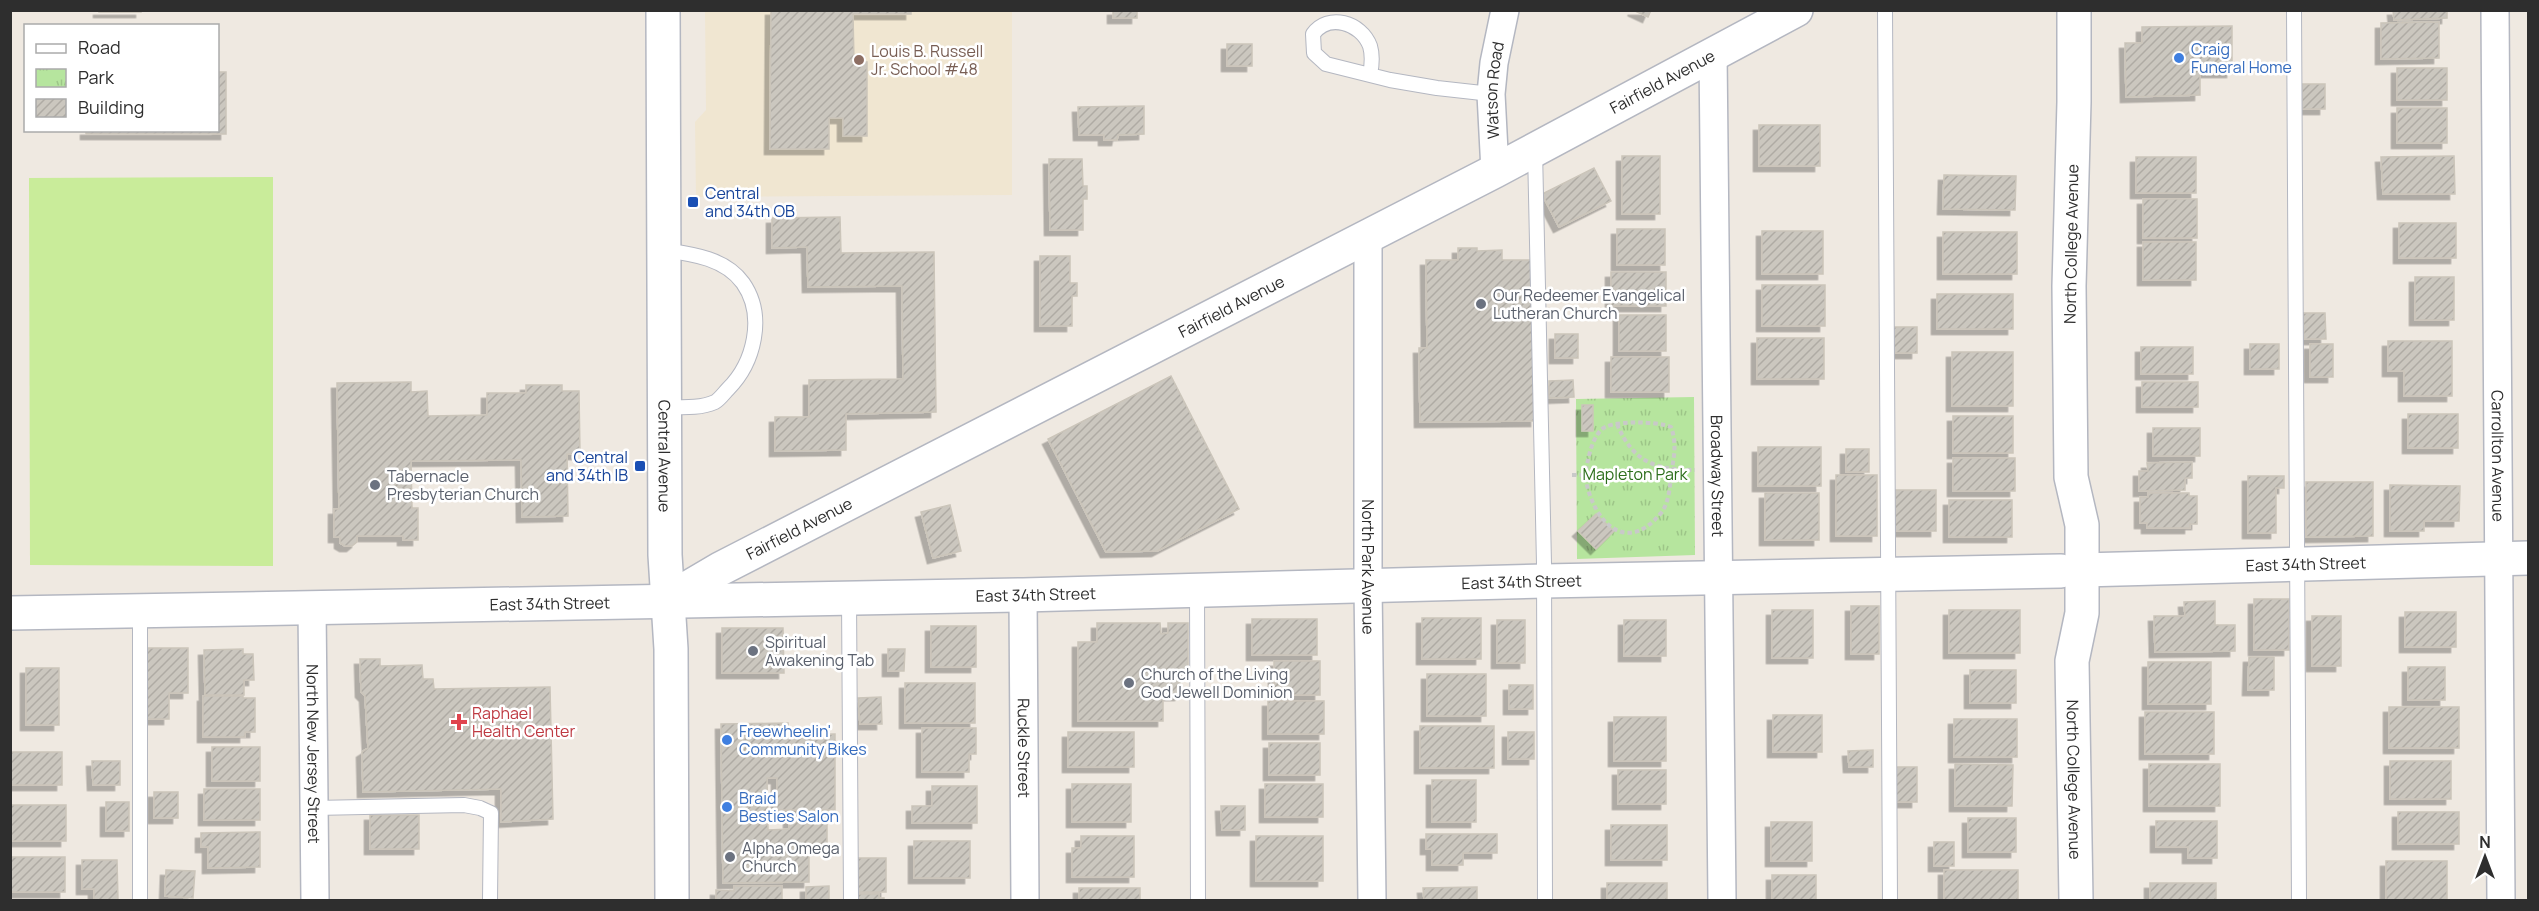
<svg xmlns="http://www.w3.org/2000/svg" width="2539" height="911" font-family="Manrope,sans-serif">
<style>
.education{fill:#f0e6d1}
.park{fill:url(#park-tufts)}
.pitch{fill:#c9ec9a}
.building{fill:url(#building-hatch);stroke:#cbc5ba;stroke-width:1.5;filter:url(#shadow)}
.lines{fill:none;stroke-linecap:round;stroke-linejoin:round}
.lane-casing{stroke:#b4b7c1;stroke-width:16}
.street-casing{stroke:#b4b7c1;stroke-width:30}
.secondary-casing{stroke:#b4b7c1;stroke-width:36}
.path{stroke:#c9c9c9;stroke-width:4;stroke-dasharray:4.5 3;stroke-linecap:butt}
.lane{stroke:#fff;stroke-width:14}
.street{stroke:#fff;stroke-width:27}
.secondary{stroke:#fff;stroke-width:33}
.shop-dot{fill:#3f7fe0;stroke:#fff;stroke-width:2}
.education-dot{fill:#8d6e63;stroke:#fff;stroke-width:2}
.transit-dot{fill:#1a4fb4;stroke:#fff;stroke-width:2}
.worship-dot{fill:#6b7280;stroke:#fff;stroke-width:2}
.health-dot{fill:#e0444e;stroke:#fff;stroke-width:2}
.labels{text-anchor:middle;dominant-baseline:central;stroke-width:5;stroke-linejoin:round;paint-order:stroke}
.shop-label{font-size:16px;fill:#366cbe;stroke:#fff;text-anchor:start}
.education-label{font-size:16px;fill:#785e54;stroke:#fff;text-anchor:start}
.street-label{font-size:16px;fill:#2e2e2e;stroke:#fff}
.transit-label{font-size:16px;fill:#164399;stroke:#fff;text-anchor:start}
.worship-label{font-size:16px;fill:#5b616d;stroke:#fff;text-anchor:start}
.park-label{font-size:16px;fill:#2c6e1b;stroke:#fff}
.health-label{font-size:16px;fill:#be3a42;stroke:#fff;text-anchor:start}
</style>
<defs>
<pattern id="park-tufts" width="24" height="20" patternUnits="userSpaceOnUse" patternTransform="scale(1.5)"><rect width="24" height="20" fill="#b6e59e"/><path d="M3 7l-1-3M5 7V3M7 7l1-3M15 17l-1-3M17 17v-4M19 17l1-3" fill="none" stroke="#9dc588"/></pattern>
<pattern id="building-hatch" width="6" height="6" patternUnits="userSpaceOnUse" patternTransform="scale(1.5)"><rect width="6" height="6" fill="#cbc7bf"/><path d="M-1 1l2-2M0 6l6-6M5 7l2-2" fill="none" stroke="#afaba4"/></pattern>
<filter id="shadow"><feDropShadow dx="-5.5" dy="5.5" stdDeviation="0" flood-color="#0004"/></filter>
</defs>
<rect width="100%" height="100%" fill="#efe9e1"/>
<polygon class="education" points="705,11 1012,11 1012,195 696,197 695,122 706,110"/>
<polygon class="park" points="1694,397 1695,555 1577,559 1576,399"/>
<polygon class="pitch" points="273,177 273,566 30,565 29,178"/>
<g class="building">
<rect x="99" y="10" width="42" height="2"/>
<polygon points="771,10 911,10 911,14 853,14 854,62 867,62 867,136 843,136 843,118 829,118 829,149 770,149"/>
<rect x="1113" y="10" width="24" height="8"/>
<polygon points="1633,10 1651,10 1648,17"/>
<polygon points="2393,10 2447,10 2447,18 2394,20"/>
<polygon points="2439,22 2439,58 2381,59 2381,23"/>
<polygon points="2232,26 2232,72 2200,72 2200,95 2126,97 2125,43 2142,43 2142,27"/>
<rect x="1227" y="44" width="25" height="22"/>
<rect x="2397" y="68" width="50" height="32"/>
<polygon points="218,72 226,72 226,134 86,134 86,130 218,130"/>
<rect x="2302" y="84" width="23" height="25"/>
<polygon points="1144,106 1144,134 1118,135 1117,140 1104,140 1104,135 1079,135 1078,107"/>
<rect x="2397" y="108" width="50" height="35"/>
<rect x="1759" y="125" width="61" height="41"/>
<rect x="1622" y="156" width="38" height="58"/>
<polygon points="2454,156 2455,194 2383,194 2381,157"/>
<rect x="2136" y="157" width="60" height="36"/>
<polygon points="1049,159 1082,159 1083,186 1087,186 1087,199 1083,199 1083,230 1050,230"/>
<polygon points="1594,168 1611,201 1559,227 1542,194"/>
<polygon points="1944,175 2016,176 2015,210 1943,209"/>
<rect x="2143" y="199" width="54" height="39"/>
<polygon points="840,217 841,253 934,252 936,412 846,414 846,450 775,451 775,417 809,417 809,380 903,379 902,286 808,287 807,247 772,248 772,218"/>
<rect x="2399" y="223" width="57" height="35"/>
<rect x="1617" y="229" width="48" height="36"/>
<rect x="1762" y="231" width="61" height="43"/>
<rect x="1943" y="232" width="74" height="42"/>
<rect x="2143" y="242" width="53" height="38"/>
<polygon points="1458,248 1477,248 1477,251 1502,250 1502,260 1534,260 1536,421 1420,422 1419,348 1427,348 1426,260 1458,260"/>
<polygon points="1040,256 1070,256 1070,283 1077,283 1077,296 1072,296 1072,326 1040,326"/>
<rect x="1611" y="272" width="55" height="34"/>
<rect x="2415" y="277" width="39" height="43"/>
<rect x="1762" y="285" width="63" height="41"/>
<rect x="1937" y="294" width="76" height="35"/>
<polygon points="2303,313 2325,313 2326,339 2304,339"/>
<rect x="1619" y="315" width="47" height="36"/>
<rect x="1892" y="327" width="25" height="26"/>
<rect x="1555" y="334" width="23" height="24"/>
<rect x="1757" y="338" width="67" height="41"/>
<polygon points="2388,341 2452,341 2452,396 2404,396 2404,371 2388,371"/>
<rect x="2250" y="344" width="29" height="25"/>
<rect x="2310" y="344" width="23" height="33"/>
<rect x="2141" y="347" width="52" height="27"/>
<rect x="1952" y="352" width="61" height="54"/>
<rect x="1611" y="357" width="58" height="35"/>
<polygon points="1171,376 1239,509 1157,551 1106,552 1048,439"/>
<polygon points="1573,380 1574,397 1549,398 1549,381"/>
<polygon points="411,382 411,392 427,391 428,416 487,415 487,393 526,393 526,385 562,385 562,391 579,391 580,454 567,454 568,516 522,517 521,460 411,461 412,508 418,508 418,540 403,540 403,536 357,536 357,542 352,546 345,546 340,543 340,537 334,537 334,509 339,509 337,383"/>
<rect x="2142" y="382" width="56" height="25"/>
<rect x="1582" y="405" width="11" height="26"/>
<rect x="2408" y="414" width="50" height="34"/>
<rect x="1953" y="416" width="60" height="37"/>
<rect x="2153" y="428" width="47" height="28"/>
<rect x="1758" y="447" width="63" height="39"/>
<rect x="1846" y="449" width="23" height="23"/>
<rect x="1953" y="458" width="62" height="33"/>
<polygon points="2192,462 2192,478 2185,478 2185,490 2139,491 2139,471 2148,471 2147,463"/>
<rect x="1836" y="475" width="41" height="61"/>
<polygon points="2248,476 2284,476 2284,488 2276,488 2276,533 2248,533"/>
<polygon points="2306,482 2373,482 2373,536 2306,537"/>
<polygon points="2390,485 2460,486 2459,521 2424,521 2424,531 2390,531"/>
<rect x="1895" y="490" width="41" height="41"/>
<rect x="1765" y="493" width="54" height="47"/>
<polygon points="2148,493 2189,493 2189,496 2197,496 2197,524 2190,524 2190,528 2147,528 2147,523 2140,523 2140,497 2148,497"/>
<rect x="1949" y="500" width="63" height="37"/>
<polygon points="950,505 961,551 933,558 921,512"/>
<polygon points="1596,514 1614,531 1596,549 1578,531"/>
<rect x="2254" y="599" width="35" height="51"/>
<polygon points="2215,601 2215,625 2235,625 2235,651 2155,652 2154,616 2185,616 2184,602"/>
<rect x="1851" y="606" width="28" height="48"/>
<rect x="1772" y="610" width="41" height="48"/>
<rect x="1949" y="610" width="71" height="43"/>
<rect x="2405" y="612" width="51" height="35"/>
<rect x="2312" y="616" width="29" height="50"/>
<rect x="1422" y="618" width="59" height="41"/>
<rect x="1252" y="619" width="65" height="36"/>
<rect x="1497" y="620" width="28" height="43"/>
<rect x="1624" y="620" width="42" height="36"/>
<polygon points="1097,623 1160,623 1161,634 1168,633 1168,623 1188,623 1188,671 1180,671 1180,695 1163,695 1163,721 1078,721 1078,642 1097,642"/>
<rect x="931" y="626" width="45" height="41"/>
<polygon points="722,628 783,628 784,673 722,673"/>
<polygon points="146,648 188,648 188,693 169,693 169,719 146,719"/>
<polygon points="243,649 243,654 253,654 254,680 244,680 244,695 205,695 204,650"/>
<polygon points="888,649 905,649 904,671 888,671"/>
<polygon points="2249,657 2274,657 2274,690 2248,690"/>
<polygon points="360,659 380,659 380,666 422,665 423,679 433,679 434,689 550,687 553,819 501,822 501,789 363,792 362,752 368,748 365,696 361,692"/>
<rect x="1274" y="661" width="46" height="34"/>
<rect x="2148" y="662" width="63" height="42"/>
<rect x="2408" y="667" width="37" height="33"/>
<rect x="26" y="668" width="33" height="57"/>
<rect x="1970" y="670" width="46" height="33"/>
<rect x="1427" y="674" width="59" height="42"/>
<rect x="905" y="683" width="70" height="40"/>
<rect x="1509" y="685" width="24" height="24"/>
<polygon points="203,696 243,696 243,698 255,698 255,732 245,732 245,737 203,737"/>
<polygon points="881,697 882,724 860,724 858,698"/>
<rect x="1268" y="701" width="56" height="33"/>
<rect x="2389" y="707" width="70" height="41"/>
<rect x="2145" y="712" width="69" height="42"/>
<rect x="1773" y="715" width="49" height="37"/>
<rect x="1614" y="717" width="52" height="44"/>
<rect x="1954" y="719" width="63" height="38"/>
<polygon points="788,723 788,735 835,734 835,810 777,810 777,778 767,778 768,830 789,829 789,818 827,818 827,846 809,846 809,882 723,883 721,724"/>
<rect x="1420" y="726" width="74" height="42"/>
<polygon points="922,728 976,728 976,754 969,754 969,772 922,772"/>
<rect x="1068" y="732" width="66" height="35"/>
<rect x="1508" y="732" width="26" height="27"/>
<rect x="1269" y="743" width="51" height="32"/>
<rect x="212" y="747" width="48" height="34"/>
<polygon points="1873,750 1873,767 1849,767 1848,751"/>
<rect x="11" y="752" width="51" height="33"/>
<polygon points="92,761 120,761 120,785 93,785"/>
<rect x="2390" y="761" width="61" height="38"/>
<polygon points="1955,764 2013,765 2012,806 1955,806"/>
<rect x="2149" y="764" width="71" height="42"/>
<rect x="1896" y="767" width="21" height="35"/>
<rect x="1618" y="770" width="48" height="34"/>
<rect x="1432" y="780" width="44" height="42"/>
<rect x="1072" y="784" width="59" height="38"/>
<rect x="1265" y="784" width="58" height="33"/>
<polygon points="932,786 977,786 977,823 912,823 912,806 932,806"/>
<rect x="204" y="789" width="56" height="31"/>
<rect x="154" y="792" width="24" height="26"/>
<rect x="106" y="802" width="23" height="29"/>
<rect x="11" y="805" width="55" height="36"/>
<polygon points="1221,806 1245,806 1245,830 1222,830"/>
<rect x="2398" y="812" width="61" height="32"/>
<rect x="370" y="815" width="49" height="34"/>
<rect x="1968" y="818" width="48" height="34"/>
<polygon points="2156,821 2217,821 2217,858 2188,858 2188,847 2156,847"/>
<rect x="1771" y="822" width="41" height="39"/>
<rect x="1611" y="825" width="56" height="35"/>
<polygon points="260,832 260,867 208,868 208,847 201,847 201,833"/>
<polygon points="1426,834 1497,834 1497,853 1463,853 1463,865 1432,865 1432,849 1426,849"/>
<polygon points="1081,836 1134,836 1134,877 1072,877 1072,848 1081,848"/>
<rect x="1256" y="836" width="67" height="45"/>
<rect x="914" y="841" width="56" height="37"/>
<rect x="1934" y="842" width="20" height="24"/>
<rect x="11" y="857" width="54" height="35"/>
<rect x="858" y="858" width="28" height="34"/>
<polygon points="82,860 117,860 118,900 94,900 94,889 82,889"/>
<rect x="2386" y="861" width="61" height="39"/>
<polygon points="166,870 195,871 193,898 165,896"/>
<rect x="1944" y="870" width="74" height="30"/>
<rect x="1772" y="875" width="44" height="25"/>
<rect x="1607" y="883" width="60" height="17"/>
<rect x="2150" y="883" width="66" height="17"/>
<polygon points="734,886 782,886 782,900 716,900 716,890 734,891"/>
<polygon points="829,886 829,900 806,900 806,887"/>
<polygon points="1477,887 1477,900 1424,900 1423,888"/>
<rect x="1079" y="888" width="61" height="12"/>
<polygon points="856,894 879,894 879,898 884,898 884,900 856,900"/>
</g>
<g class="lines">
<defs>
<g id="lane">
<polyline points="1885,10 1890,900"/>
<polyline points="2294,10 2299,900"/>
<path d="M1370,75c2,-10 3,-19 0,-29 -9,-24 -42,-33 -57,-12l1,19 12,11 64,16 47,8 54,6"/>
<polyline points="1535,150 1544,564 1545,900"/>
<path d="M664,250c28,4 61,8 79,33 23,33 11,80 -15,106 -4,4 -8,10 -13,13 -16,7 -34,5 -51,5"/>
<polyline points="1197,590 1198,900"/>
<polyline points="849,598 851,900"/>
<polyline points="140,610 140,900"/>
<polyline points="314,808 464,805 480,808 491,813 490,900"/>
</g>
<g id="street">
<path id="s1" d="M2495,10l6,890"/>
<path id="s2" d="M1713,53l9,847"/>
<path id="s3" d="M1495,171l-4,-77 3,-31 11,-53"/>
<path id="s4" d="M1368,234v352l4,314"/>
<path id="s5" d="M1023,595l2,305"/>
<path id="s6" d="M312,607l3,293"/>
</g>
<g id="secondary">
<path id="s7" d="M663,10l2,545 6,94 1,251"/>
<path id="s8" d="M2074,10v92l-5,184 2,191 11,48v88l-10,48 4,239"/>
<path id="s9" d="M2082,570l446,-12"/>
<path id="s10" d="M669,599l51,-30 775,-398 301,-161"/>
<path id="s11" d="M10,613l1013,-18 521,-14 517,-10"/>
</g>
</defs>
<use href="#lane" class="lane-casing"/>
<use href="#street" class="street-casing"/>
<use href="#secondary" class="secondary-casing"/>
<g class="path">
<path d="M1617,424c16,38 38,46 78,46"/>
<path d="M1572,475h13c6,43 39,83 76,38 9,-11 9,-31 11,-45 3,-15 4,-27 -1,-41 -12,-6 -62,-7 -70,3 -11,12 -13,31 -16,45"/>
</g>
<use href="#lane" class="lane"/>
<use href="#street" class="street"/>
<use href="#secondary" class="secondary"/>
</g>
<g class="shop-dot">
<circle cx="2179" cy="58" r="6"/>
<circle cx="727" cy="740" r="6"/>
<circle cx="727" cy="807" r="6"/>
</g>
<circle class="education-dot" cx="859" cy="60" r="6"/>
<g class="transit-dot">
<rect x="687" y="196" width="12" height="12" rx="3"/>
<rect x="634" y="460" width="12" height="12" rx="3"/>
</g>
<g class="worship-dot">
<circle cx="1481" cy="304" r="6"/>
<circle cx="375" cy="485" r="6"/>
<circle cx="753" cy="651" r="6"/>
<circle cx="1129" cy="683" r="6"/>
<circle cx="730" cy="857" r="6"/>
</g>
<path class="health-dot" d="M456 713h6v6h6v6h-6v6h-6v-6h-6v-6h6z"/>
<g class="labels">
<g class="shop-label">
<text x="2191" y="49">Craig<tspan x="2191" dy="18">Funeral Home</tspan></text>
<text x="739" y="731">Freewheelin'<tspan x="739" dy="18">Community Bikes</tspan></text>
<text x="739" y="798">Braid<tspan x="739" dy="18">Besties Salon</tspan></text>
</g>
<g class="education-label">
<text x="871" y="51">Louis B. Russell<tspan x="871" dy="18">Jr. School #48</tspan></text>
</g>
<g class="street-label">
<text stroke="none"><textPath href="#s10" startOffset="1120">Fairfield Avenue</textPath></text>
<text stroke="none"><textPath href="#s3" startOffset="81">Watson Road</textPath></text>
<text transform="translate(2071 244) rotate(-89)">North College Avenue</text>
<text stroke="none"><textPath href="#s10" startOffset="634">Fairfield Avenue</textPath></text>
<text stroke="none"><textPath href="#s1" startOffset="446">Carrollton Avenue</textPath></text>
<text stroke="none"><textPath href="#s7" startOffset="446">Central Avenue</textPath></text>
<text stroke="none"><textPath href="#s2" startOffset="423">Broadway Street</textPath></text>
<text stroke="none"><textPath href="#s10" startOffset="148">Fairfield Avenue</textPath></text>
<text stroke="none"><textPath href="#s9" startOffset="224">East 34th Street</textPath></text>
<text stroke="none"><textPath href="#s4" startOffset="333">North Park Avenue</textPath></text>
<text stroke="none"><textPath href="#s11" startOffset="1512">East 34th Street</textPath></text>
<text stroke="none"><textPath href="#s11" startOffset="1026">East 34th Street</textPath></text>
<text stroke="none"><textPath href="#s11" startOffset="540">East 34th Street</textPath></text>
<text stroke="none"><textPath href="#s5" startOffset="153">Ruckle Street</textPath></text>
<text stroke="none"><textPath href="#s6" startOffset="147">North New Jersey Street</textPath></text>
<text stroke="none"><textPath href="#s8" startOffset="772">North College Avenue</textPath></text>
</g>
<g class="transit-label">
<text x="705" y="193">Central<tspan x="705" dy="18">and 34th OB</tspan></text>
<text x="628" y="457" text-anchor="end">Central<tspan x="628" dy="18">and 34th IB</tspan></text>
</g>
<g class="worship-label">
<text x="1493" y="295">Our Redeemer Evangelical<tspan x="1493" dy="18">Lutheran Church</tspan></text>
<text x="387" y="476">Tabernacle<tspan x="387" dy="18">Presbyterian Church</tspan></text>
<text x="765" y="642">Spiritual<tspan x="765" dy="18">Awakening Tab</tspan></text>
<text x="1141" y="674">Church of the Living<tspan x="1141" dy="18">God Jewell Dominion</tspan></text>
<text x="742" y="848">Alpha Omega<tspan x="742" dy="18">Church</tspan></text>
</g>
<g class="park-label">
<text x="1635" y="474">Mapleton Park</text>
</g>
<g class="health-label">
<text x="472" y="713">Raphael<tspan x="472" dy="18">Health Center</tspan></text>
</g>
</g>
<rect width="2539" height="911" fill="none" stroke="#2e2e2e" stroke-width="24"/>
<rect x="24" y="24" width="195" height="108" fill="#ffffff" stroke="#ababab" stroke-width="1.5"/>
<rect x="36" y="44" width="30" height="9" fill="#ffffff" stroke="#ababab" stroke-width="1.5"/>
<text x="78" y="54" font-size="18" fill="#2e2e2e">Road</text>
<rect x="36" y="69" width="30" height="18" fill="url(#park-tufts)" stroke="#ababab" stroke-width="1.5"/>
<text x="78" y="84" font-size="18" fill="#2e2e2e">Park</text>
<rect x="36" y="99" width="30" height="18" fill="url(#building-hatch)" stroke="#ababab" stroke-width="1.5"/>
<text x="78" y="114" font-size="18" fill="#2e2e2e">Building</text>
<g transform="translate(2485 857)" stroke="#ffffff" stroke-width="4.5" paint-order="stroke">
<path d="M0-4.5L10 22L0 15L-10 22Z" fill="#2e2e2e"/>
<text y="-9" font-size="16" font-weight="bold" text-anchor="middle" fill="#2e2e2e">N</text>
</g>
</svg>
